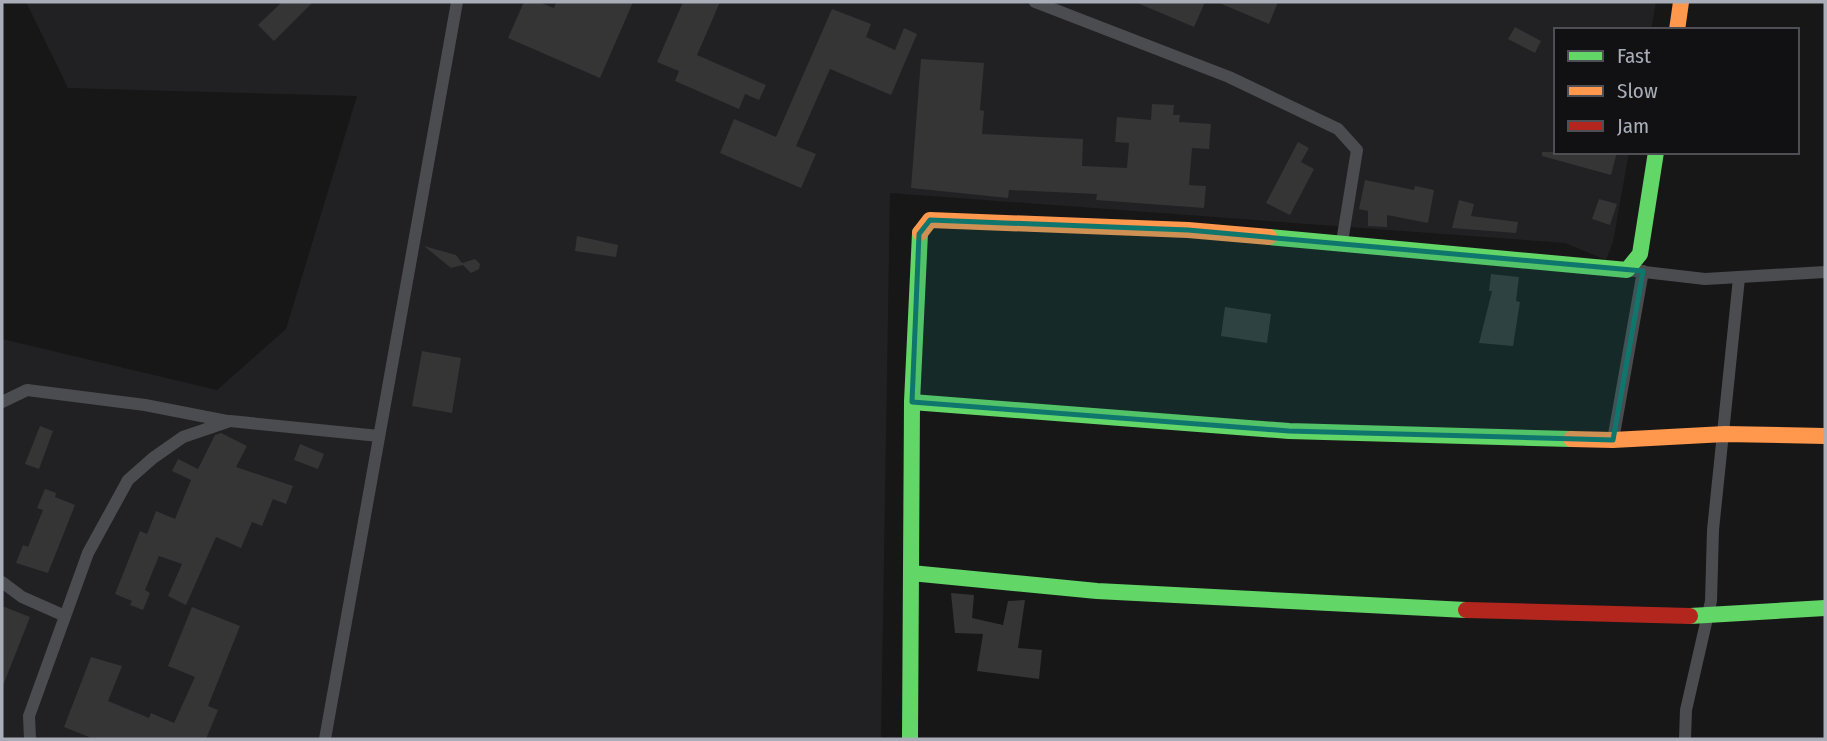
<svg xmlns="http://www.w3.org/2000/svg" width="1827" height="741" font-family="'Fira Sans Condensed',sans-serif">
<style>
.built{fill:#212123}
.building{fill:#353536}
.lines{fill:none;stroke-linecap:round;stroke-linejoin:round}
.street{stroke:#4b4c50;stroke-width:12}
.fast{stroke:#63d668;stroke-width:16}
.slow{stroke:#ff974d;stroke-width:16}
.jam{stroke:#b3261e;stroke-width:16}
.marked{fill:#0f766e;fill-opacity:0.2;stroke:#0f766e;stroke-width:5;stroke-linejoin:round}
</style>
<rect width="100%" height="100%" fill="#171717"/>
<polygon class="built" points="26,2 1656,2 1651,30 1556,30 1556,152 1629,152 1613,242 1606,260 1565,243 890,193 881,739 2,739 2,339 217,390 286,329 357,96 68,88"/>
<g class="building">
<polygon points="282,2 313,2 274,41 258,25"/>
<polygon points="524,2 539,2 554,8 556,2 633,2 600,78 508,38"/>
<polygon points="683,2 720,2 697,55 766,85 759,100 745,94 739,109 675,81 679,71 657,62"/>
<polygon points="1135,2 1205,2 1194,27"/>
<polygon points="1217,2 1278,2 1269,24"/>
<polygon points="832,9 871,24 866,37 895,50 904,28 917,34 891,95 830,69 796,146 816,154 801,188 720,153 734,119 776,137"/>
<polygon points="1515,27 1541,41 1535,53 1508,39"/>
<polygon points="921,59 984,63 980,110 984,111 982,134 1083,139 1082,166 1127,168 1129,143 1115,142 1117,117 1151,120 1152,104 1174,105 1173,115 1180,115 1179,122 1211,124 1209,149 1192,148 1189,185 1206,186 1204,208 1096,200 1097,194 1009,190 1008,198 911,188"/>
<polygon points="1298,142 1309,148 1301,162 1314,169 1290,215 1266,203"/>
<polygon points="1542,152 1617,152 1611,175 1542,156"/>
<polygon points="1365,180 1414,190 1415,186 1434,190 1428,223 1387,215 1387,227 1368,226 1368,211 1359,209"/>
<polygon points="1599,199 1617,204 1610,225 1592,219"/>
<polygon points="1459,200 1474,204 1471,216 1518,222 1516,233 1452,228"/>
<polygon points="577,236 618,245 616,257 575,251"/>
<polygon points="424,246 456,255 462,263 475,259 480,264 479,269 471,273 463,265 451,268"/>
<polygon points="1491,274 1519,277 1516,301 1520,302 1513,346 1479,343 1492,291 1489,291"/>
<polygon points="1225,307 1271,314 1267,343 1221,336"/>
<polygon points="422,351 461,358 452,413 412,406"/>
<polygon points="40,426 53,431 39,469 25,464"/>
<polygon points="221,433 247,446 236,467 293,486 286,504 273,499 262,526 252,522 241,548 216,537 186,605 168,596 182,564 159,556 145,590 150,593 143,610 130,605 132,601 115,594 140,531 147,534 156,511 175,519 191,480 172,471 178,459 198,469 215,435"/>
<polygon points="300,444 324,454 318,469 294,460"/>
<polygon points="45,489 56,493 55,497 75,505 48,573 16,563 23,545 28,547 43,510 37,508"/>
<polygon points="951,593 974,595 972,618 1003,625 1008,601 1025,600 1018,648 1042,650 1039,679 977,671 983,634 955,633"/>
<polygon points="2,606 30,617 2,688"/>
<polygon points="192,607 240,626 208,706 218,710 206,739 94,739 64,727 91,657 122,666 108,701 149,718 151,713 174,723 195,677 168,666"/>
</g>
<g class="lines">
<g class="street">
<polyline points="1035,2 1229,77 1338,129 1357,150 1342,242"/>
<polyline points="1627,270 1705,279 1825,272"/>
<polyline points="2,402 27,390 145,405 227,421"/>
<polyline points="1613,440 1643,271"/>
<polyline points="2,582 22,597 65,616"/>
<polyline points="30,739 29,716 88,553 128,480 153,458 183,437 230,421 379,436"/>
<polyline points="325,739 457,2"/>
<polyline points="1685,739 1686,710 1711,601 1713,530 1739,278"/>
</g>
<g class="fast">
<polyline points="1269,237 1627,270 1640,254 1656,152"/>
<polyline points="912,402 1289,431 1571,439"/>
<polyline points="911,573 1097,591 1466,610"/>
<polyline points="1690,616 1825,608"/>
<polyline points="910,739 912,402 920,233"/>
</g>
<g class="slow">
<polyline points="1677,30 1681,2"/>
<polyline points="920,233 930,220 1188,230 1269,237"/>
<polyline points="1571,439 1613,440 1725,434 1825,436"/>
</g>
<polyline class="jam" points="1466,610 1690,616"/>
</g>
<path class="marked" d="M930,220l258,10 455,41 -30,169 -324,-9 -377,-29 7,-168z"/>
<rect width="1827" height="741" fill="none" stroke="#a8adb8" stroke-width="7"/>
<rect x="1554" y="28" width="245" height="126" fill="#111113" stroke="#4d4f55" stroke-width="2"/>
<rect x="1568" y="51" width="35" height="10" fill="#63d668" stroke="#4d4f55" stroke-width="2"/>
<text x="1617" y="63" font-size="21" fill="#a8adb8">Fast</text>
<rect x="1568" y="86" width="35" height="10" fill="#ff974d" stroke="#4d4f55" stroke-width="2"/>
<text x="1617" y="98" font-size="21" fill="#a8adb8">Slow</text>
<rect x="1568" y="121" width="35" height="10" fill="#b3261e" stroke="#4d4f55" stroke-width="2"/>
<text x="1617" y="133" font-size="21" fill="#a8adb8">Jam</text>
</svg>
